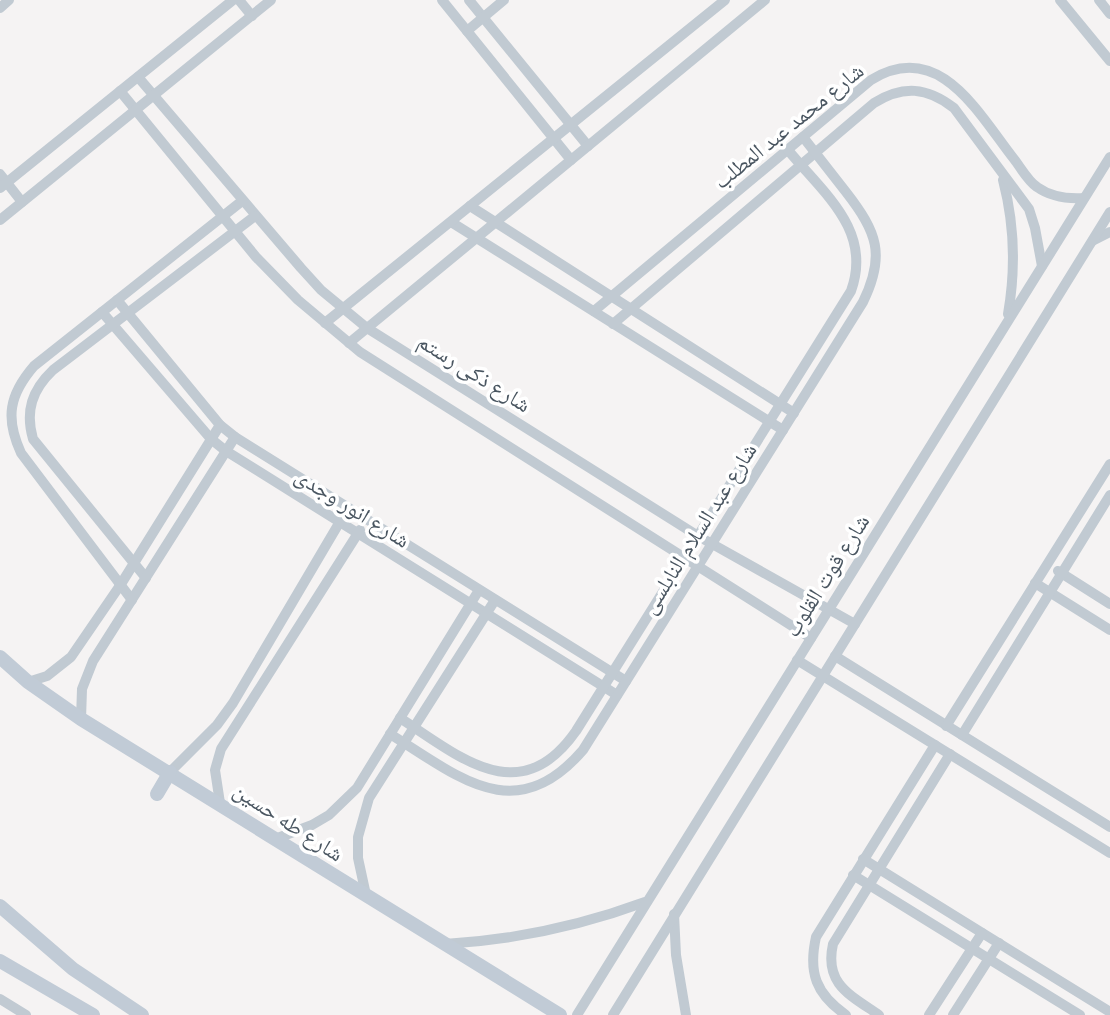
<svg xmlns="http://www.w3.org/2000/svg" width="1110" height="1015" font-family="Ubuntu,'Noto Naskh Arabic',sans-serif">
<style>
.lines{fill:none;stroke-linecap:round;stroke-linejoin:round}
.street{stroke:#c1cad2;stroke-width:10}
.secondary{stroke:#c1cbd6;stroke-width:14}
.labels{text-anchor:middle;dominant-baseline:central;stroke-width:7;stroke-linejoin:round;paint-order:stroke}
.street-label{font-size:22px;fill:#4a5661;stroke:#fff}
</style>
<rect width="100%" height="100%" fill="#f5f3f3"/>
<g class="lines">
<g class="street">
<polyline points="239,0 252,16"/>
<polyline points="442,0 571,160"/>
<polyline points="469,0 588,146"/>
<polyline points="1060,0 1110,61"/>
<polyline points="1099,0 1110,14"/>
<polyline points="0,8 9,0"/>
<polyline points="467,31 504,0"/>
<polyline points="138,77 301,268 321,290 367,328 698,536 855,624"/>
<polyline points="120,91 256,257 298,300 360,352 811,638"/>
<polyline points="0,174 22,202"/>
<path d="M1003,180c12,46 13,88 5,134"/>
<polyline points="0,188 233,0"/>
<polyline points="470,206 794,413"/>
<polyline points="0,220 271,0"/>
<polyline points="451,222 783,430"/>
<polyline points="1094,240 1110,232"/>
<polyline points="117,300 220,425 235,437 626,681"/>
<path d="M594,311l277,-231c68,-42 107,33 143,79 7,9 14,22 23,28 14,10 31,12 47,11"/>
<polyline points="102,312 211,439 226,451 617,695"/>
<polyline points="325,323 725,0"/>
<path d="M613,324l261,-221c29,-18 53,-16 80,5l75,101 6,19 7,38"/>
<polyline points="349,343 765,0"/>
<polyline points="1058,571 1110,604"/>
<path d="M146,578l-113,-139c-8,-28 -1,-49 20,-69l202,-154"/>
<polyline points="1035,583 1110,630"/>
<path d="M132,600l-111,-147c-16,-35 -12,-58 13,-87l208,-165"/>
<polyline points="835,656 1110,827"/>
<polyline points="797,660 1110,853"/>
<polyline points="28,682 47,676 71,657 121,584 220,425"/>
<path d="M400,718c60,39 120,93 176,13l275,-440c22,-61 -28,-98 -63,-141"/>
<polyline points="81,719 82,689 93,661 235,437"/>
<polyline points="946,726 1110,464"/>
<path d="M390,734c68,42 125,95 193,16l280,-448c23,-47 14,-70 -17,-110 -14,-18 -28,-36 -43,-55"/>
<polyline points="962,735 1110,495"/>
<polyline points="170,772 217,725 233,703 348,508"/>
<polyline points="220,803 215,770 221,749 360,530"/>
<polyline points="275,839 312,825 329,815 357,788 479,590"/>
<polyline points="863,859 1110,1012"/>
<polyline points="853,875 1080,1015"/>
<polyline points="366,895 358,858 358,837 369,798 495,600"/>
<polyline points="674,914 676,955 686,1015"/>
<path d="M445,944c70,-4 135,-18 200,-42"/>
<polyline points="0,999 26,1015"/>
<polyline points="577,1015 1110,157"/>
<polyline points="613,1015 1110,212"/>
<path d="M846,1015c-30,-21 -38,-42 -30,-78l119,-192"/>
<path d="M879,1015c-29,-20 -55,-31 -46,-71l117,-190"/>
<polyline points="929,1015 982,933"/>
<polyline points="953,1015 999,943"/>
</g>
<g class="secondary">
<polyline points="0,657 28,682 81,719 560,1015"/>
<polyline points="157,794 170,772"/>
<polyline points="0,906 73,969 142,1015"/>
<polyline points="0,961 93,1015"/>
</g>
</g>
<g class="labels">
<g class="street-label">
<text transform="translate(788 125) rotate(-39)">شارع محمد عبد المطلب</text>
<text transform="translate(475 372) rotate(32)">شارع ذكى رستم</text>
<text transform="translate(353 507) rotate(32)">شارع انور وجدى</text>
<text transform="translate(698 528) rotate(-58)">شارع عبد السلام النابلسى</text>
<text transform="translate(826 575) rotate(-58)">شارع قوت القلوب</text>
<text transform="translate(289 821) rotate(33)">شارع طه حسين</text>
</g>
</g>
</svg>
